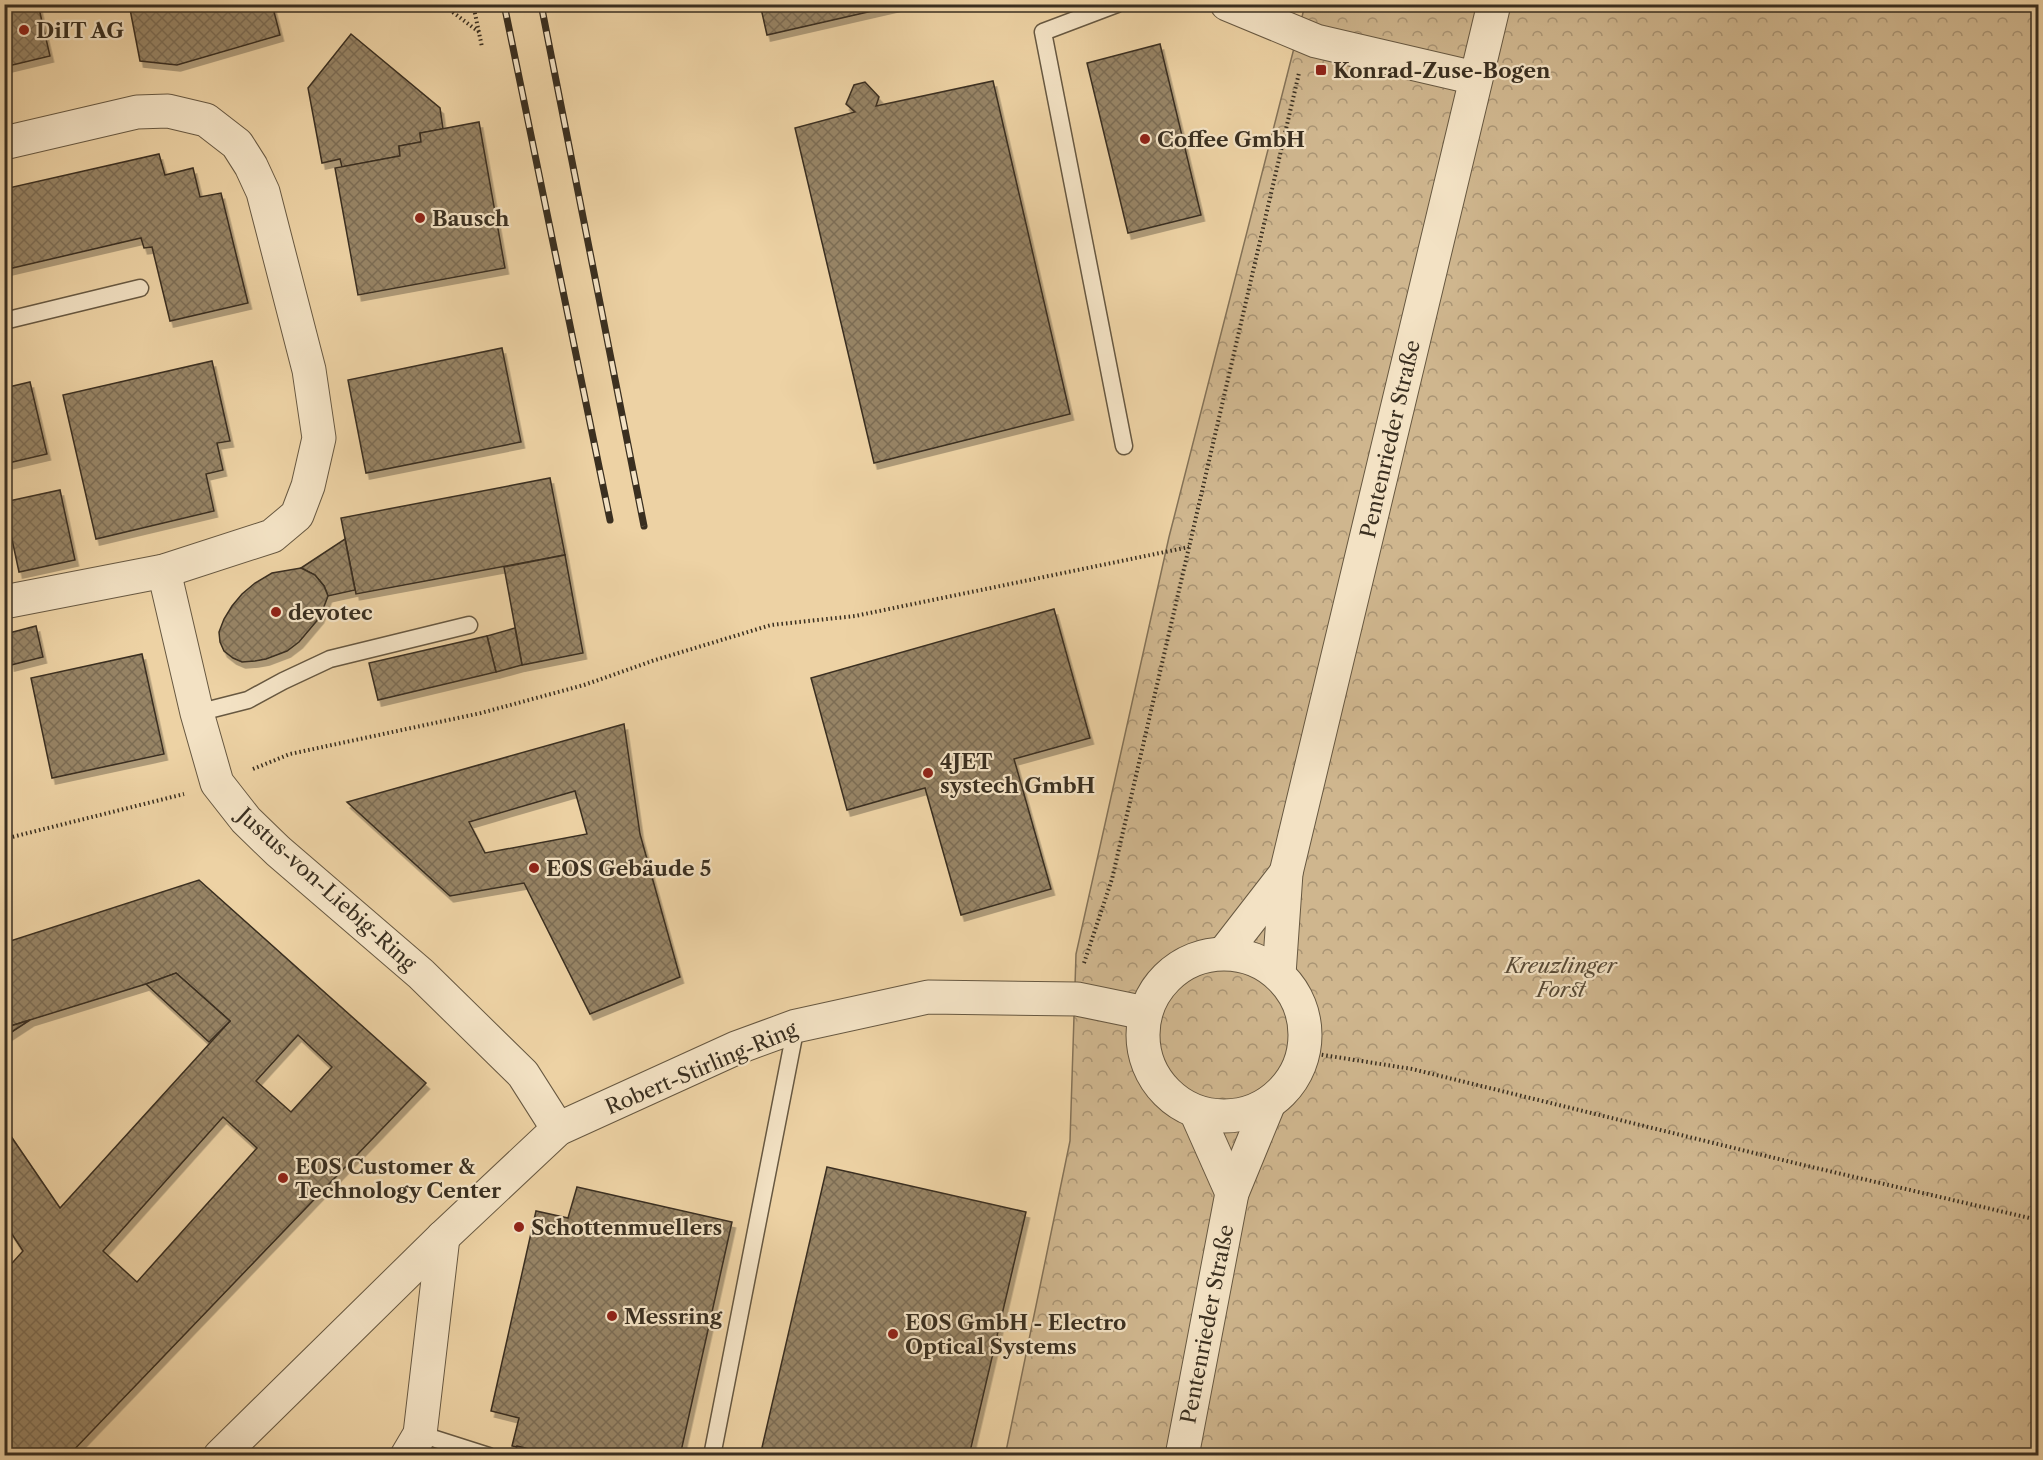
<svg xmlns="http://www.w3.org/2000/svg" width="2043" height="1460" font-family="'Libre Caslon Text',serif">
<style>
.forest{fill:url(#forest-crowns);stroke:#847257;stroke-width:1.5}
.building{fill:url(#building-cross-hatch);stroke:#3a2f20;stroke-width:1.5;fill-rule:evenodd;filter:url(#shadow)}
.lines{fill:none;stroke-linecap:round;stroke-linejoin:round}
.service-casing{stroke:#675841;stroke-width:19}
.minor-casing{stroke:#675841;stroke-width:35}
.tertiary-casing{stroke:#675841;stroke-width:35}
.path{stroke:#3a2f20;stroke-width:4;stroke-dasharray:1.5 3;stroke-linecap:butt}
.service{stroke:#f3e2c4;stroke-width:16}
.minor{stroke:#f3e2c4;stroke-width:33}
.tertiary{stroke:#f3e2c4;stroke-width:33}
.rail-casing{stroke:#3a2f20;stroke-width:7}
.rail{stroke:#f3e2c4;stroke-width:4.5;stroke-dasharray:14;stroke-linecap:butt}
.poi-dot{fill:#8f2418;stroke:#f3e2c4;stroke-width:2}
.labels{text-anchor:middle;dominant-baseline:central;stroke-width:4.5;stroke-linejoin:round;paint-order:stroke}
.poi-label{font-size:21px;font-weight:bold;fill:#3a2f20;stroke:#f3e2c4;text-anchor:start}
.street-label{font-size:21px;fill:#3a2f20;stroke:#f3e2c4}
.park-label{font-size:21px;font-style:italic;fill:#584a36;stroke:#f3e2c4}
</style>
<defs>
<pattern id="forest-crowns" width="20" height="18" patternUnits="userSpaceOnUse" patternTransform="scale(1.5)"><rect width="20" height="18" fill="#cfb68e"/><path d="M2 6a3 3 0 1 1 6 0M12 15a3 3 0 1 1 6 0" fill="none" stroke="#a99474"/></pattern>
<pattern id="building-cross-hatch" width="8" height="8" patternUnits="userSpaceOnUse" patternTransform="scale(1.5)"><rect width="8" height="8" fill="#978465"/><path d="M0 0l8 8M0 8l8-8" fill="none" stroke="#7c6c53"/></pattern>
<filter id="shadow"><feDropShadow dx="3.5" dy="6" stdDeviation="0" flood-color="#0004"/></filter>
</defs>
<rect width="100%" height="100%" fill="#edd2a4"/>
<filter id="stains"><feTurbulence type="fractalNoise" baseFrequency=".00333" numOctaves="4"/><feColorMatrix values="0 0 0 0 .2 0 0 0 0 .09 0 0 0 0 .02 0 0 0 .5 -.17"/></filter>
<radialGradient id="worn" r=".72"><stop offset=".6" stop-color="#630" stop-opacity="0"/><stop offset="1" stop-color="#630" stop-opacity=".3"/></radialGradient>
<polygon class="forest" points="1305,5 2038,5 2038,1455 1005,1456 1070,1141 1076,954 1169,537"/>
<g class="building">
<polygon points="4,4 38,4 50,56 4,67"/>
<polygon points="129,4 272,4 280,35 177,65 140,61"/>
<polygon points="760,4 903,4 767,35"/>
<polygon points="351,34 440,108 443,129 420,133 421,142 399,146 400,156 342,167 340,159 322,163 308,88"/>
<polygon points="1160,44 1201,215 1128,233 1087,63"/>
<polygon points="993,81 1070,414 874,463 795,128 855,112 846,104 854,85 865,82 879,97 876,106"/>
<polygon points="479,122 505,268 358,295 335,168 400,156 399,146 421,142 420,133"/>
<polygon points="159,154 165,175 193,168 200,197 221,193 248,303 170,321 152,247 144,248 141,238 4,270 4,189"/>
<polygon points="502,348 521,442 366,473 348,380"/>
<polygon points="212,361 230,441 217,443 223,470 206,474 214,511 96,539 63,395"/>
<polygon points="30,382 47,454 4,464 4,388"/>
<polygon points="550,478 565,555 356,594 341,518"/>
<polygon points="60,490 75,560 19,572 4,502"/>
<polygon points="345,539 355,590 328,596 324,586 315,575 301,568"/>
<polygon points="565,555 583,653 522,665 504,567"/>
<polygon points="301,568 315,575 324,586 328,596 320,617 299,642 287,651 266,659 255,661 242,662 233,658 224,651 220,642 219,632 224,619 232,606 242,594 255,583 272,573"/>
<polygon points="1054,609 1090,738 1014,759 1051,889 961,915 925,788 847,810 811,678"/>
<polygon points="36,626 43,657 11,665 5,634"/>
<polygon points="515,628 522,665 496,672 487,636"/>
<polygon points="487,636 496,672 378,700 369,663"/>
<polygon points="142,654 164,754 52,778 31,678"/>
<path d="M624,724l16,110 40,143 -90,37 -66,-131 -74,13 -103,-94zM575,791l12,43 -102,19 -16,-31z"/>
<path d="M199,880l227,203 -358,373h-64v-184l19,-21 -19,-29v-96l56,82 170,-187 -54,-48 -30,11 -142,44v-85zM298,1035l34,32 -41,45 -35,-31zM223,1117l34,31 -120,134 -34,-31z"/>
<polygon points="176,973 230,1021 209,1042 146,984"/>
<polygon points="30,1020 4,1037 4,1028"/>
<polygon points="827,1167 1026,1212 969,1456 760,1456"/>
<polygon points="577,1187 732,1222 680,1456 558,1456 512,1446 519,1418 491,1411 536,1211 568,1218"/>
<polygon points="517,1446 537,1451 536,1456 514,1456"/>
</g>
<g class="lines">
<defs>
<g id="service">
<polyline points="1117,4 1043,32 1124,446"/>
<polyline points="4,321 140,288"/>
<polyline points="197,713 248,700 283,681 330,659 469,625"/>
<polyline points="420,1434 489,1456"/>
<polyline points="712,1456 796,1026"/>
</g>
<g id="minor">
<polyline points="1227,4 1316,41 1475,78"/>
<polyline points="4,143 137,112 168,111 206,120 237,144 251,166 263,192 309,370 319,438 308,486 297,515 272,536 164,571 4,602"/>
<polyline points="164,571 197,713 217,783 246,820 278,851 421,974 523,1074 558,1129"/>
<polyline points="220,1456 443,1237 558,1129 736,1048 796,1026 928,997 1077,999 1145,1013"/>
<polyline points="407,1456 420,1434 443,1237"/>
</g>
<g id="tertiary">
<polyline points="1224,953 1286,873"/>
<circle cx="1224" cy="1035" r="81"/>
<polyline points="1279,974 1286,873 1494,4"/>
<polyline points="1196,1112 1232,1193"/>
<polyline points="1182,1456 1232,1193 1269,1103"/>
</g>
</defs>
<use href="#service" class="service-casing"/>
<use href="#minor" class="minor-casing"/>
<use href="#tertiary" class="tertiary-casing"/>
<g class="path">
<polyline points="442,4 479,32"/>
<polyline points="473,4 482,47"/>
<polyline points="253,769 290,754 481,713 584,685 652,661 771,625 855,616 1189,547"/>
<polyline points="4,839 184,794"/>
<polyline points="1084,963 1112,879 1299,73"/>
<polyline points="1304,1052 1412,1069 1799,1164 2038,1220"/>
</g>
<use href="#service" class="service"/>
<use href="#minor" class="minor"/>
<use href="#tertiary" class="tertiary"/>
<defs>
<g id="rail">
<polyline points="504,4 610,520"/>
<polyline points="541,4 644,526"/>
</g>
</defs>
<use href="#rail" class="rail-casing"/>
<use href="#rail" class="rail"/>
</g>
<g class="poi-dot">
<circle cx="24" cy="30" r="6"/>
<rect x="1315" y="64" width="12" height="12" rx="3"/>
<circle cx="1145" cy="139" r="6"/>
<circle cx="420" cy="218" r="6"/>
<circle cx="276" cy="612" r="6"/>
<circle cx="928" cy="773" r="6"/>
<circle cx="534" cy="868" r="6"/>
<circle cx="283" cy="1178" r="6"/>
<circle cx="519" cy="1227" r="6"/>
<circle cx="612" cy="1316" r="6"/>
<circle cx="893" cy="1334" r="6"/>
</g>
<g class="labels">
<g class="poi-label">
<text x="36" y="30">DiIT AG</text>
<text x="1333" y="70">Konrad-Zuse-Bogen</text>
<text x="1157" y="139">Coffee GmbH</text>
<text x="432" y="218">Bausch</text>
<text x="288" y="612">devotec</text>
<text x="940" y="761">4JET<tspan x="940" dy="24">systech GmbH</tspan></text>
<text x="546" y="868">EOS Gebäude 5</text>
<text x="295" y="1166">EOS Customer &amp;<tspan x="295" dy="24">Technology Center</tspan></text>
<text x="531" y="1227">Schottenmuellers</text>
<text x="624" y="1316">Messring</text>
<text x="905" y="1322">EOS GmbH - Electro<tspan x="905" dy="24">Optical Systems</tspan></text>
</g>
<g class="street-label">
<text transform="translate(1390 439) rotate(-77)">Pentenrieder Straße</text>
<text transform="translate(327 889) rotate(42)">Justus-von-Liebig-Ring</text>
<text transform="translate(701 1068) rotate(-23)">Robert-Stirling-Ring</text>
<text transform="translate(1207 1324) rotate(-79)">Pentenrieder Straße</text>
</g>
<g class="park-label">
<text x="1561" y="965">Kreuzlinger<tspan x="1561" dy="24">Forst</tspan></text>
</g>
</g>
<rect width="2043" height="1460" fill="none" stroke="#edd2a4" stroke-width="24"/>
<rect x="6" y="6" width="2031" height="1448" fill="none" stroke="#3a2f20" stroke-width="3"/>
<rect x="12" y="12" width="2019" height="1436" fill="none" stroke="#3a2f20" stroke-width="1.5"/>
<rect width="100%" height="100%" filter="url(#stains)"/>
<rect width="100%" height="100%" fill="url(#worn)"/>
</svg>
